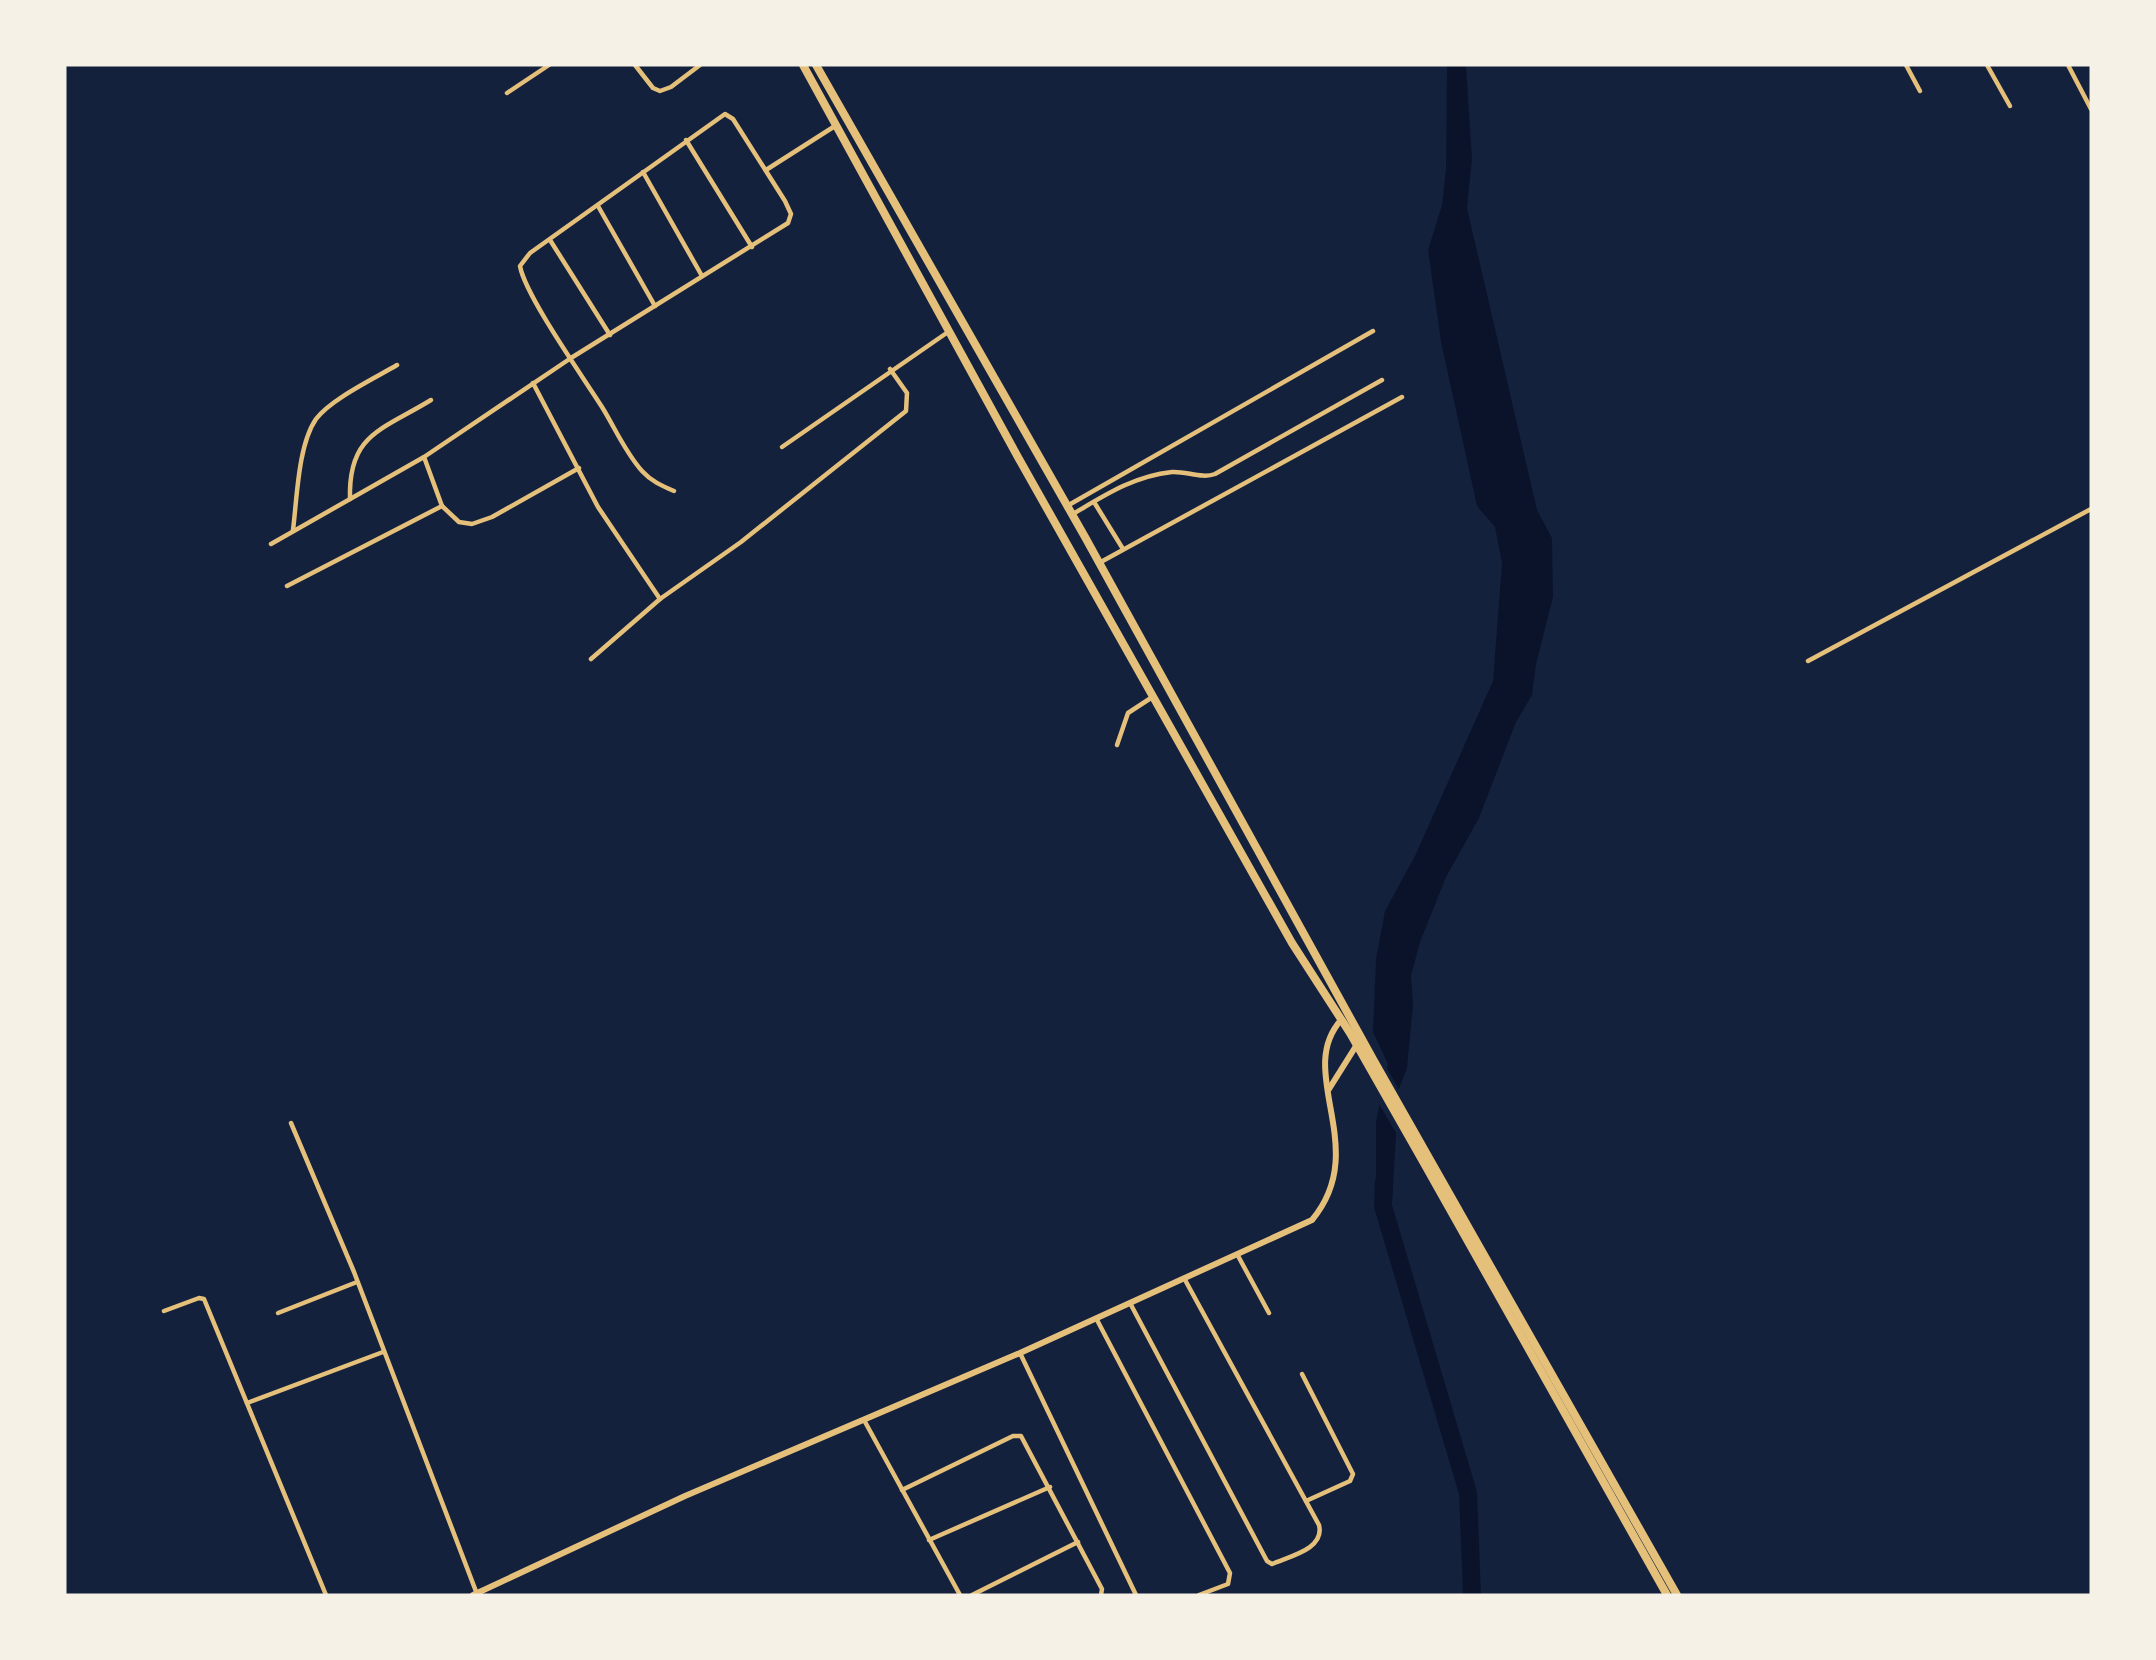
<svg xmlns="http://www.w3.org/2000/svg" width="2156" height="1660" font-family="'Sofia Sans Condensed',sans-serif">
<style>
.water{fill:#0b132b}
.pier{fill:#14213d}
.lines{fill:none;stroke-linecap:round;stroke-linejoin:round}
.river{stroke:#0b132b;stroke-width:18}
.minor{stroke:#e5c07b;stroke-width:4.5}
.tertiary{stroke:#e5c07b;stroke-width:6}
.trunk{stroke:#e5c07b;stroke-width:8}
</style>
<rect width="100%" height="100%" fill="#14213d"/>
<polygon class="water" points="1447,65 1466,65 1472,159 1467,208 1537,510 1552,538 1553,597 1536,664 1532,695 1516,722 1479,818 1446,877 1420,942 1411,976 1413,1005 1407,1068 1399,1089 1392,1200 1383,1206 1376,1196 1376,1122 1388,1064 1373,1032 1376,959 1385,911 1415,856 1493,681 1502,563 1495,527 1477,506 1441,342 1428,250 1442,205 1446,168"/>
<polygon class="pier" points="1376,1049 1402,1095 1399,1138 1376,1099 1384,1064"/>
<g class="lines">
<polyline class="river" points="1384,1181 1383,1206 1468,1493 1472,1595"/>
<g class="minor">
<polyline points="635,65 653,88 660,91 671,87 700,65"/>
<polyline points="1906,65 1920,91"/>
<polyline points="1987,65 2010,106"/>
<polyline points="2068,65 2091,109"/>
<polyline points="507,93 549,65"/>
<polyline points="686,140 752,247"/>
<polyline points="766,170 835,126"/>
<polyline points="643,172 702,276"/>
<polyline points="598,206 655,306"/>
<polyline points="550,240 610,335"/>
<polyline points="533,383 598,507 660,599"/>
<polyline points="782,447 948,332"/>
<path d="M350,499c-2,-65 32,-69 81,-99"/>
<polyline points="1094,502 1123,549"/>
<polyline points="442,506 459,522 472,524 492,517 579,468"/>
<polyline points="1067,506 1373,331"/>
<path d="M1073,514c32,-19 61,-38 99,-42 14,-1 30,7 43,2l167,-94"/>
<path d="M293,530c4,-31 5,-85 23,-111 15,-20 59,-41 81,-54"/>
<path d="M271,544l153,-87 147,-99 217,-135 3,-9 -6,-13 -52,-82 -8,-5 -195,139 -10,13c5,29 63,111 82,141 13,21 23,45 40,64 9,10 20,15 32,20"/>
<polyline points="1099,563 1402,397"/>
<polyline points="287,586 442,506 424,457"/>
<polyline points="591,659 660,599 741,542 906,411 907,393 890,369"/>
<polyline points="1808,661 2091,509"/>
<polyline points="1117,745 1128,713 1154,696"/>
<polyline points="291,1123 354,1272 477,1594"/>
<polyline points="1237,1254 1269,1313"/>
<path d="M1130,1303l137,258 5,3c18,-8 53,-15 47,-39l-135,-247"/>
<polyline points="164,1311 199,1298 204,1299 326,1595"/>
<polyline points="278,1313 357,1282"/>
<polyline points="1096,1318 1230,1573 1228,1584 1199,1595"/>
<polyline points="1020,1353 1136,1595"/>
<polyline points="1302,1374 1353,1474 1350,1481 1306,1501"/>
<polyline points="247,1403 383,1352"/>
<polyline points="864,1420 960,1595"/>
<polyline points="902,1490 1013,1436 1021,1436 1102,1589 1101,1595"/>
<polyline points="929,1540 1050,1487"/>
<polyline points="972,1595 1078,1542"/>
</g>
<g class="tertiary">
<polyline points="1329,1089 1356,1046"/>
<path d="M473,1595l212,-99 335,-143 292,-133c60,-72 -18,-147 29,-200"/>
</g>
<g class="trunk">
<polyline points="803,65 1019,459 1292,943 1350,1033 1425,1165 1667,1595"/>
<polyline points="816,65 1085,537 1374,1061 1677,1595"/>
</g>
</g>
<rect width="2156" height="1660" fill="none" stroke="#f6f1e7" stroke-width="133"/>
</svg>
